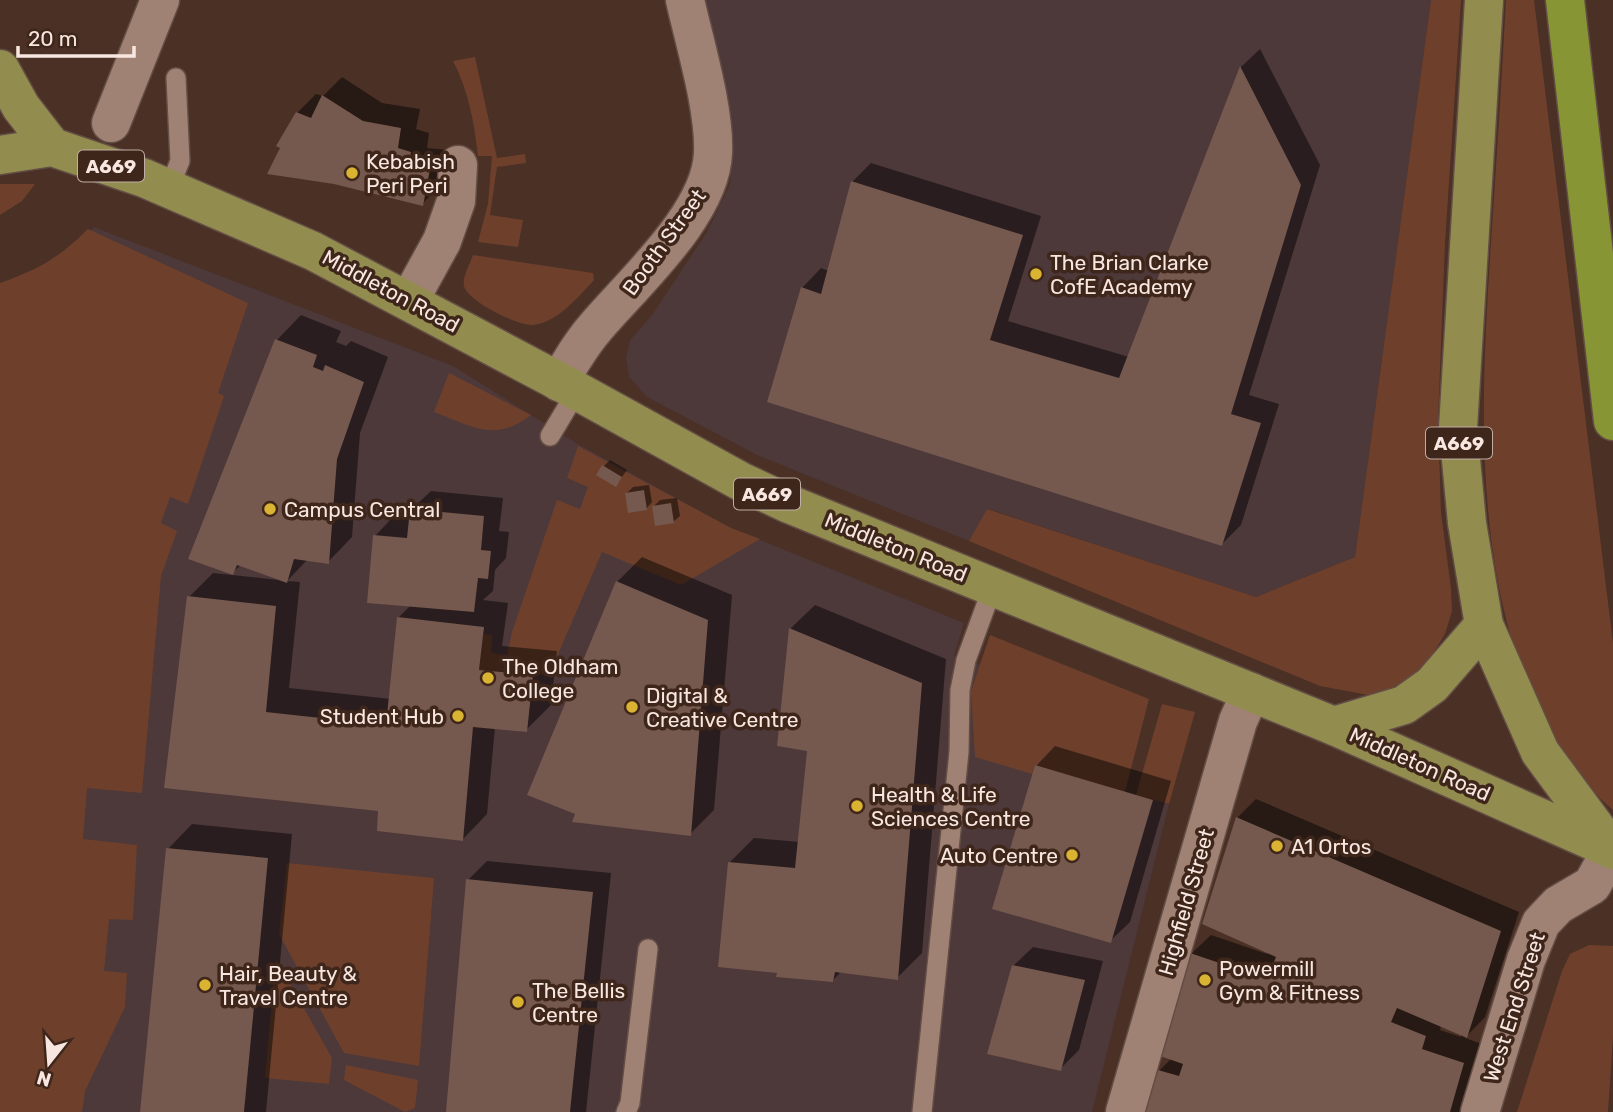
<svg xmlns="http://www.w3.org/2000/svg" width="1613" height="1112" font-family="Rubik,sans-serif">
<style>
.education{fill:#4d383a}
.green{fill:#6e402c}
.shadow{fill:#0007;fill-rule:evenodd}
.building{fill:#75584e}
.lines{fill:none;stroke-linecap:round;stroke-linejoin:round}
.lane-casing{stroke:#634d44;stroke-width:22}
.street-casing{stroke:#634d44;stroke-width:41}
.primary-casing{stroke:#634d44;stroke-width:41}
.highway-casing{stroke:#634d44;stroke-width:41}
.lane{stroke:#a08275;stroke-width:19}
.street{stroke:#a08275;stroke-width:38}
.primary{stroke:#928d4f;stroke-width:38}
.highway{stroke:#889535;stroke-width:38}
.poi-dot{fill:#dab333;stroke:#3f261b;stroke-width:2.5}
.labels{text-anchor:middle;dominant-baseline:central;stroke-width:7;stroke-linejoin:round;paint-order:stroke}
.shield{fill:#3f261b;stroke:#c0ada5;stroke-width:2}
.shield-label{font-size:19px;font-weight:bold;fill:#f8e7e0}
.poi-label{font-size:21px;fill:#f8e7e0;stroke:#3f261b;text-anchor:start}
.street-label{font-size:21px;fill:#f8e7e0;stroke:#3f261b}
</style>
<rect width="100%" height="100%" fill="#4a3025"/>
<g class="education">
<polygon points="704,0 1431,0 1355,557 1256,597 988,509 969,541 757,455 647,397 629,377 626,358 630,340 652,315 707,232 730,184 733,139"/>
<polygon points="94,227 453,366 576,443 731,528 964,623 954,656 980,665 971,691 1031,774 1035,765 1169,804 1092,1112 0,1112 0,285 35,274"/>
</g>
<g class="green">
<polygon points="1431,0 1461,0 1445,243 1438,420 1441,513 1451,588 1452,611 1445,634 1429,660 1406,681 1374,696 1320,686 969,541 987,509 1256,597 1355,557"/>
<path d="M1506,0h28l79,643v167c-38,-32 -63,-76 -82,-122 -7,-14 -14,-29 -18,-44 -40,-135 -30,-278 -21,-416 5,-76 10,-152 14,-228z"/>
<path d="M475,57l22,101 28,-4 1,9 -29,4 -7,48 33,5 -5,27 -40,-5 10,-38 4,-48h-14c-4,-34 -9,-64 -25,-95z"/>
<polygon points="0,184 35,184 22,201 0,215"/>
<path d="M88,229l160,74 -30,90 6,3 -36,108 -18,-7 -9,26 16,8 -16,45 -19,217 -55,-5 -4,51 54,6 -4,75 -24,-1 -5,52 23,2 -2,34 -40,84 -3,21h-82v-829c39,-14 59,-25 88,-54z"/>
<path d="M473,255l120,18 1,7c-17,18 -36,42 -61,45 -15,1 -66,-24 -69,-39 -2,-9 6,-22 9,-31z"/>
<path d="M449,373l82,42c-36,28 -60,11 -97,-3z"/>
<polygon points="578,446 731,528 760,539 681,585 602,552 549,675 479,670 483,634 492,635 491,653 507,655 512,632 557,500 580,509 588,487 567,478"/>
<polygon points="990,635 1149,699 1125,792 1035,765 1032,774 975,757 971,691"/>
<polygon points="1162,704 1195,712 1169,804 1136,795"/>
<polygon points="287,863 434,878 419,1066 344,1053 279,934"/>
<polygon points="1589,945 1613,946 1613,1036 1608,1112 1517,1112 1562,971 1570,954"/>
<polygon points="276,959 332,1058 329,1084 265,1078"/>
<polygon points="346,1065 418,1080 415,1108 405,1112 344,1080"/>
</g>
<g class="shadow">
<polygon points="1260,49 1320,165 1249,395 1279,404 1241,525 1222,544 802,288 821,268 829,271 852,182 871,163 1041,216 1008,321 1129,357 1241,67"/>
<polygon points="342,77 382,103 420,109 416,129 429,133 427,148 448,150 441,185 422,204 297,113 316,94 323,96"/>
<polygon points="301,315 341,331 336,342 346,346 351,341 388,357 360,433 352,537 328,562 308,559 287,581 300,582 289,688 391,699 398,618 411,605 375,536 394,516 410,518 411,510 431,491 503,498 499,531 509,532 506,558 495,570 493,591 483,600 508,603 502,646 557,651 551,705 526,730 495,727 487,814 463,839 380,810 166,787 189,597 213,573 279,580 241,565 232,573 277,340"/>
<polygon points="610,460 627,470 616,485 604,466"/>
<polygon points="649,485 652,502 646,509 627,493 633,487"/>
<polygon points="677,498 680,516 673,522 654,506 660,500"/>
<polygon points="642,557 732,595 714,810 690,834 617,582"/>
<polygon points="815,605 946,659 922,953 897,978 842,971 832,981 730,862 754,838 800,842 809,749 790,629"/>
<polygon points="1055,746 1171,781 1130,922 1110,941 1036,766"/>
<path d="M1256,799l263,113 -34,105 -20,21 17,6 -20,68h-316l13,-41 13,-13 19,-104 20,-19 56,19 1,-3 -31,-133zM1441,1025l21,9 -1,3 -21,-7z"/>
<polygon points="192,824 292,834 266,1112 142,1112 168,849"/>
<polygon points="487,861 611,873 586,1112 448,1112 468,880"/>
<polygon points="1033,947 1103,961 1079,1050 1060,1069 1013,966"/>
</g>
<g class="building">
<polygon points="1240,66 1301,185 1231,414 1261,423 1222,546 767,402 801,287 821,294 851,181 1023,235 990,340 1119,378"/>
<polygon points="322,95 363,121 401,128 398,148 411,152 409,166 430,169 423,206 334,184 267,174 280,148 276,146 296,112 311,118"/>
<polygon points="275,339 317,355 313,367 323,371 325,365 364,382 337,459 329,564 294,559 287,583 237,565 233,575 188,559"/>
<polygon points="602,465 622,477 616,487 596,475"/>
<polygon points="644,490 647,510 628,513 625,493"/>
<polygon points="671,503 674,523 655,526 652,506"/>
<polygon points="410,509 484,516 481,550 491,551 488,579 478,578 474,612 367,603 373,535 407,538"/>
<polygon points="616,581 708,620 691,836 572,822 575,814 527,795"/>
<polygon points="187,596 276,606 266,712 330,719 386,725 397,617 484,627 479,670 533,675 527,732 473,727 463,841 377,831 378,811 164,788"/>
<polygon points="789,628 922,683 898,980 835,972 833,982 776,977 777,973 718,967 728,862 795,868 807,751 777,746"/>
<polygon points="1035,765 1153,800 1111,943 992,909"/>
<polygon points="1236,817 1501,931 1467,1038 1397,1008 1391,1022 1426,1036 1422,1049 1464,1063 1450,1112 1144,1112 1158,1070 1179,1076 1183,1064 1160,1056 1190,953 1267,979 1276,957 1202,924"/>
<polygon points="166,848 268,858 244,1112 140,1112"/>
<polygon points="466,879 593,892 570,1112 446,1112"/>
<polygon points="1012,965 1085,980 1061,1071 987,1054"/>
</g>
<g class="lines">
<defs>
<g id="lane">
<polyline points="169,188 180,161 176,78"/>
<polyline points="550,436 577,391"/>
<polyline points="626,1112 630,1103 648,949"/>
<polyline points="922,1112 959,752 960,690 966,660 993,586"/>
</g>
<g id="street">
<polyline points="111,123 160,0"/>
<polyline points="409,301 442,241 456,201 458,165"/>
<path d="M559,382c11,-19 22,-38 36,-54 38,-45 116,-114 118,-175 2,-43 -18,-109 -28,-153"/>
<polyline points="1125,1112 1238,721 1251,692"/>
<polyline points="1480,1112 1526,960 1541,923 1558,905 1592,885 1612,849"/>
</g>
<g id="primary">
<polyline points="1484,0 1458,428 1467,523 1484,625 1540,752 1610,847"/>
<polyline points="0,69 21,107 52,147"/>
<polyline points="0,155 52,147 144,178 313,251 577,391 740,481 789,504 1334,726 1613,850"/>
<polyline points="1334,726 1404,705 1432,685 1484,625"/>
</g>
<polyline id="highway" points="1565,0 1613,421"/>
</defs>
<use href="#lane" class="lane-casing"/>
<use href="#street" class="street-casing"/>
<use href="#primary" class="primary-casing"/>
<use href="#highway" class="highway-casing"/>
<use href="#lane" class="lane"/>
<use href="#street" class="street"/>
<use href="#primary" class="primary"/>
<use href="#highway" class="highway"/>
</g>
<g class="poi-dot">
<circle cx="352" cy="173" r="7"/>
<circle cx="1036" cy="274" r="7"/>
<circle cx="270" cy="509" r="7"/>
<circle cx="488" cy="678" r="7"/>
<circle cx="632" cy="707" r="7"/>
<circle cx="458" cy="716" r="7"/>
<circle cx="857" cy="806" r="7"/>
<circle cx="1277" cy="846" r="7"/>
<circle cx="1072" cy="855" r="7"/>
<circle cx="1205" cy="980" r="7"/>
<circle cx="205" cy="985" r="7"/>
<circle cx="518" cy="1002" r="7"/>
</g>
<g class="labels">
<g class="shield">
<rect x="78" y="150.5" width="66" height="31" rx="5"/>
<rect x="1426" y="427.5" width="66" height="31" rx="5"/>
<rect x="734" y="478.5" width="66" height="31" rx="5"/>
</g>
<g class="shield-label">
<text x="111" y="166">A669</text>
<text x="1459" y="443">A669</text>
<text x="767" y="494">A669</text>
</g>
<g class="poi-label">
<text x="366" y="161">Kebabish<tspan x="366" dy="24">Peri Peri</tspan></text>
<text x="1050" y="262">The Brian Clarke<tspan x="1050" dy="24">CofE Academy</tspan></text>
<text x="284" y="509">Campus Central</text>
<text x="502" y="666">The Oldham<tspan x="502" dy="24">College</tspan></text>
<text x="646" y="695">Digital &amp;<tspan x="646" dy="24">Creative Centre</tspan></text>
<text x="444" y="716" text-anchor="end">Student Hub</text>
<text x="871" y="794">Health &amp; Life<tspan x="871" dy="24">Sciences Centre</tspan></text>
<text x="1291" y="846">A1 Ortos</text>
<text x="1058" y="855" text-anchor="end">Auto Centre</text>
<text x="1219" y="968">Powermill<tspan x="1219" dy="24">Gym &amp; Fitness</tspan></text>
<text x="219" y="973">Hair, Beauty &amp;<tspan x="219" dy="24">Travel Centre</tspan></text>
<text x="532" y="990">The Bellis<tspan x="532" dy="24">Centre</tspan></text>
</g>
<g class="street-label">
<text transform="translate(664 242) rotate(-54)">Booth Street</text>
<text transform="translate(391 291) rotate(28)">Middleton Road</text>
<text transform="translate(896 547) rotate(22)">Middleton Road</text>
<text transform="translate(1420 764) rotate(24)">Middleton Road</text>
<text transform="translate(1186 902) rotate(-74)">Highfield Street</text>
<text transform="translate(1514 1007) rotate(-72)">West End Street</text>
</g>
</g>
<g transform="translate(49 1063) rotate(197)" stroke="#3f261b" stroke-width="5" paint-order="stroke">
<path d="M0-5L12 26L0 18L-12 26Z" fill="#f8e7e0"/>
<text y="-10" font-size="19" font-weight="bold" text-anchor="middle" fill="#f8e7e0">N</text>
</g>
<path d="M18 46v10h116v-10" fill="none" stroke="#f8e7e0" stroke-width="3.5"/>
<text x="28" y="46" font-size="21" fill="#f8e7e0" stroke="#3f261b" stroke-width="5" paint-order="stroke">20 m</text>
</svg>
